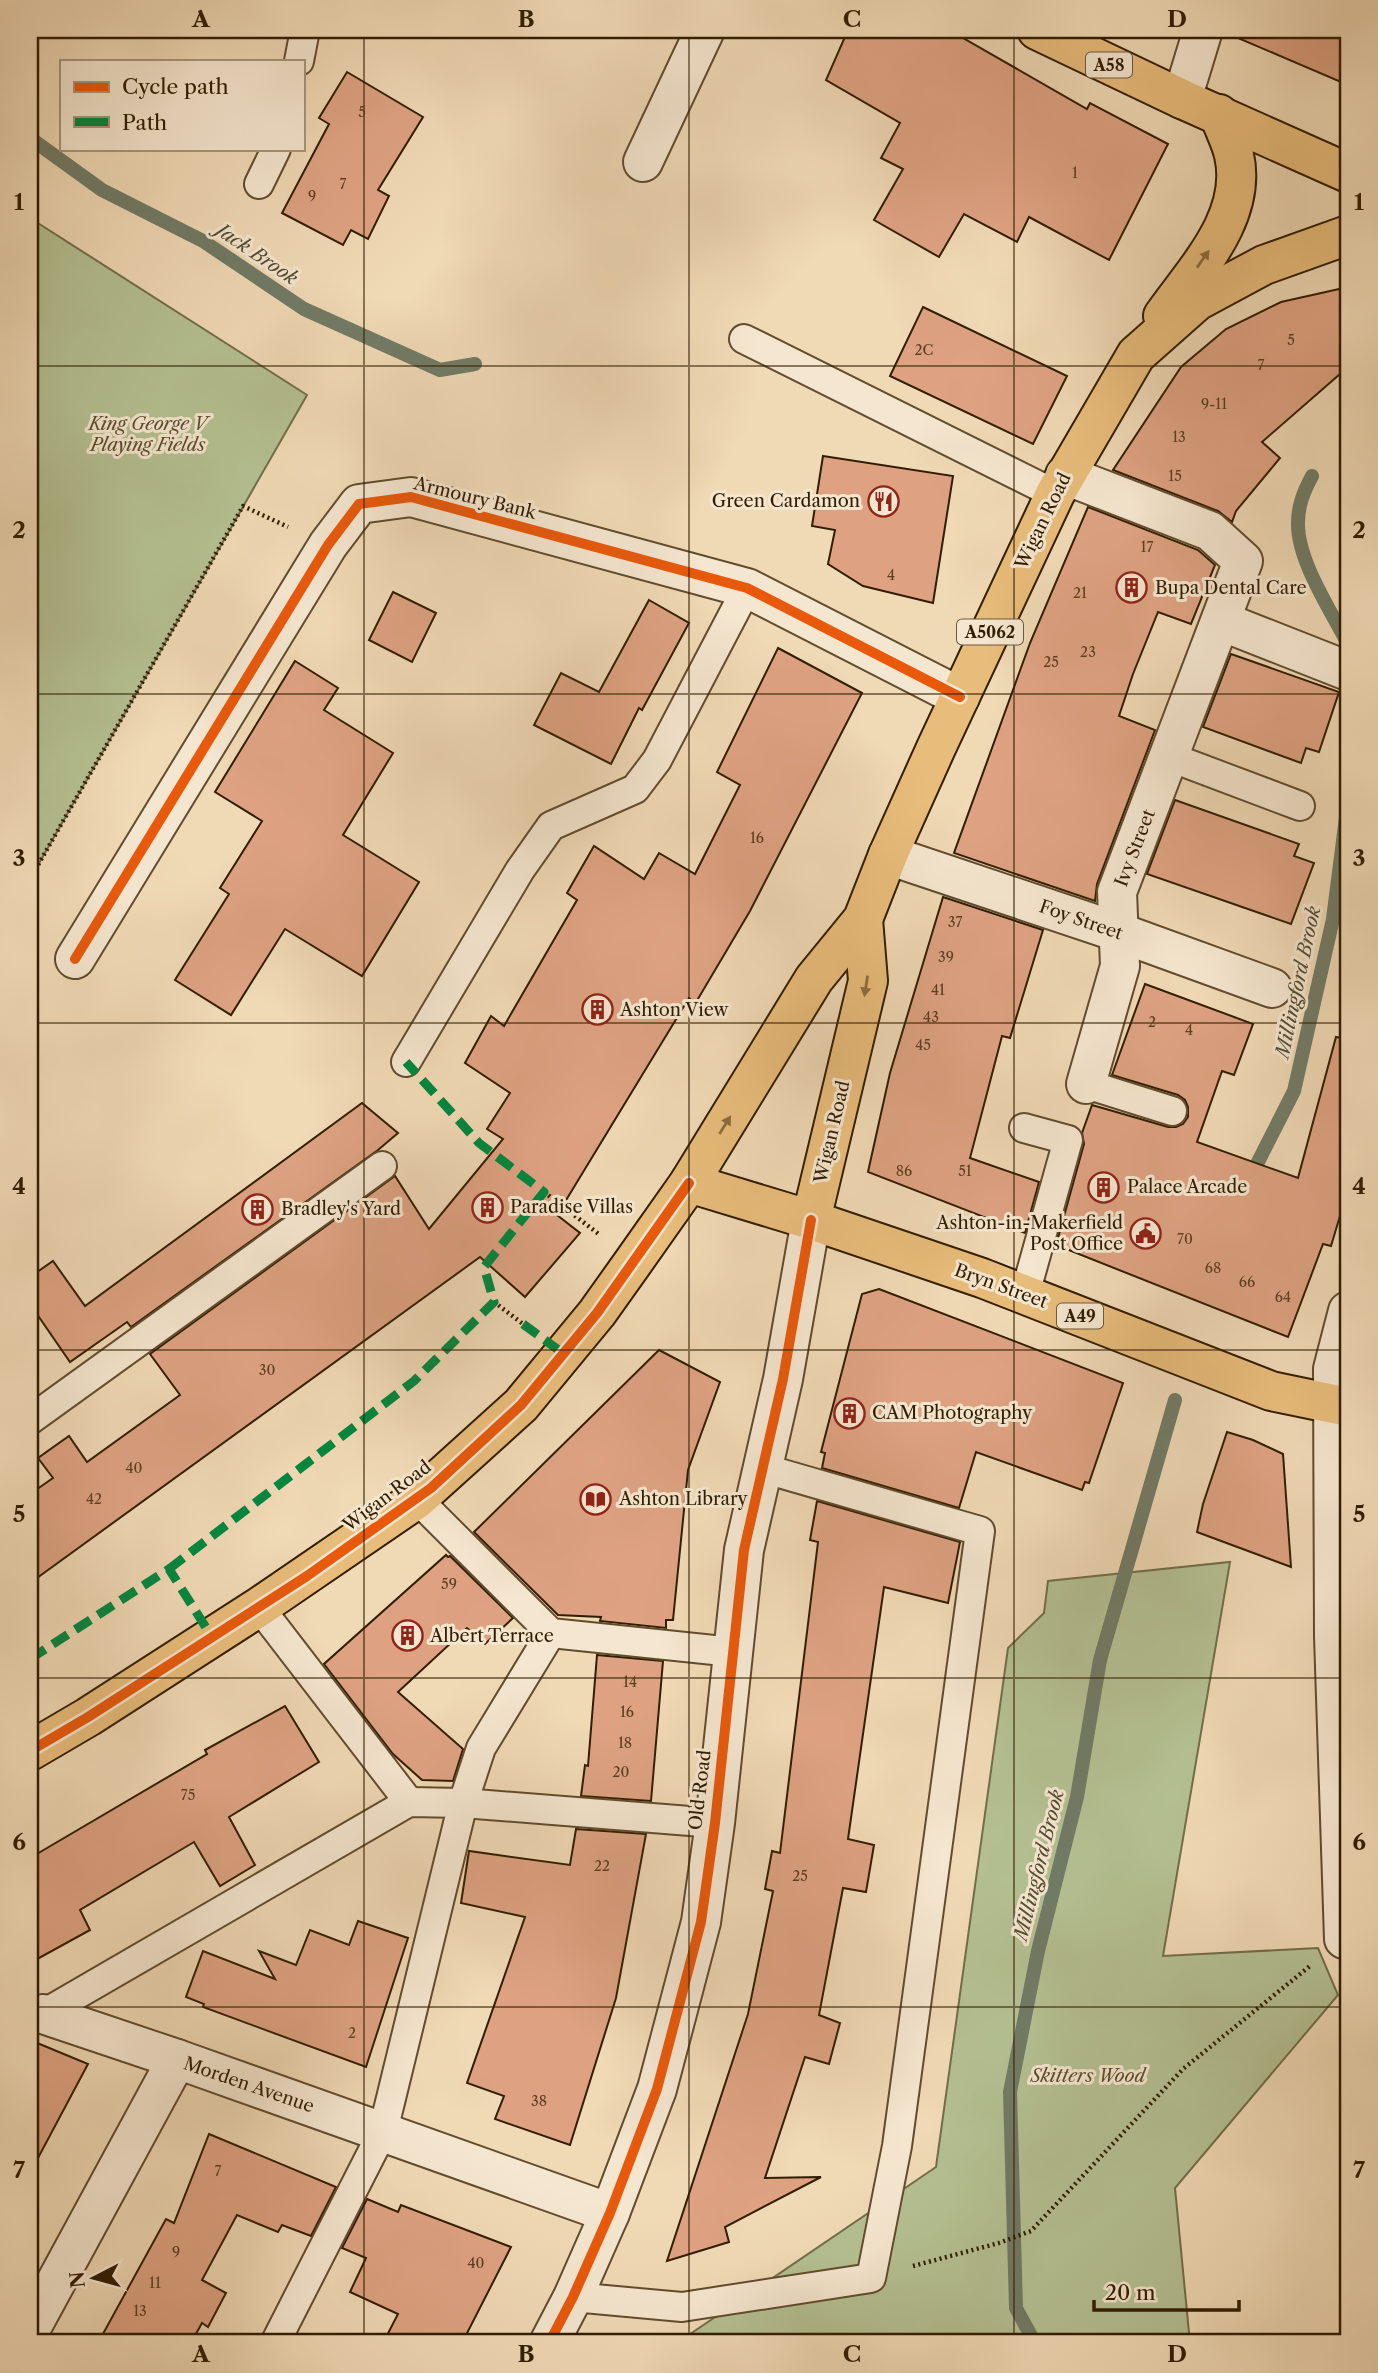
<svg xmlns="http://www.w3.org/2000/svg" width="1378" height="2373" font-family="'Libre Caslon Text',serif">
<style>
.green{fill:#b4c092;stroke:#726e49;stroke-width:2}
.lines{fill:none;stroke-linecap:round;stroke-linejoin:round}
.stream{stroke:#717b66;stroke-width:14}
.building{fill:#dea282;stroke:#311d00;stroke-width:2}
.service-casing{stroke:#614c2d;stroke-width:32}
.minor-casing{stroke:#614c2d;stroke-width:42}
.tertiary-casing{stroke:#614c2d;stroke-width:42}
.primary-casing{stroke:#311d00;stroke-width:42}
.path{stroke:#311d00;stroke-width:4.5;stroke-dasharray:2 3.5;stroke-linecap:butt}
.service{stroke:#f5e6cf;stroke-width:28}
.minor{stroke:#f5e6cf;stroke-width:38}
.tertiary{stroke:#f5e6cf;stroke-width:38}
.primary{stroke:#e8bc7a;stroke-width:38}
.quiet{stroke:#00873e;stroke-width:9;stroke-dasharray:18 9;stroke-linecap:butt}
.cycleway-casing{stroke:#f5e6cf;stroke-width:15}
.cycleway{stroke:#e8590c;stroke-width:10}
.oneway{fill:#8c6c3d}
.grid{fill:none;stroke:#311d00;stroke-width:2;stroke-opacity:0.55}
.labels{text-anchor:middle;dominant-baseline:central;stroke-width:6;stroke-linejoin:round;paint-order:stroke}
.number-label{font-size:14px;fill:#5c3e20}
.shield{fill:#f5e6cf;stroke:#6c593e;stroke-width:2}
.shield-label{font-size:16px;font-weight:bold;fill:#311d00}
.park-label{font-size:18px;font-style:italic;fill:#584e2c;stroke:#f5e6cf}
.street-label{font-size:18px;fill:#311d00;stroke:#f5e6cf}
.poi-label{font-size:18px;fill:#311d00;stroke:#f5e6cf;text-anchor:start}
.water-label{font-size:19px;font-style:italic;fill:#514c33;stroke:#f5e6cf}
.neatline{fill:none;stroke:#311d00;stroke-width:2.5}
.grid-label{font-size:23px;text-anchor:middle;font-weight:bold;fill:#311d00}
</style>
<rect width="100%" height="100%" fill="#f0d9b5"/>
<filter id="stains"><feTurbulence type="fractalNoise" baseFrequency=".00286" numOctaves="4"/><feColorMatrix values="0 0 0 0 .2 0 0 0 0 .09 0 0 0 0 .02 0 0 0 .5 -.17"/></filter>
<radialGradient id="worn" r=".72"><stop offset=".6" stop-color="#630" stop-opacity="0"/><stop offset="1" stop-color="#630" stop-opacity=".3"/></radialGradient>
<g class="green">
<polygon points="30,218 307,395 30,879"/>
<polygon points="1230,1562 1163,1956 1318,1948 1338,1995 1175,2188 1190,2343 677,2343 936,2167 1008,1648 1044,1613 1048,1581"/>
</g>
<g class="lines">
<g class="stream">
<polyline points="30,138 102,190 203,241 304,309 440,370 475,364"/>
<path d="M1312,476c-8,15 -14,29 -14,47 -1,37 33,88 50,121"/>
<polyline points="1258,1162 1294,1091 1333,919 1348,802"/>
<polyline points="1035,2343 1016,2308 1010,2092 1038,1951 1077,1797 1100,1660 1175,1400"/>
</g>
</g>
<g class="building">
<polygon points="848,30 949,30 1087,109 1090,103 1168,144 1109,260 1029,217 1017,242 964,214 939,257 874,220 903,169 881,158 900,123 826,80"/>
<polygon points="1224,30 1348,30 1348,85 1224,32"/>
<polygon points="347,72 423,117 378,190 389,196 368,239 351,230 343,245 282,213 329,124 319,118"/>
<polygon points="1348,287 1348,367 1262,442 1280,458 1236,511 1232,522 1218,511 1113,470 1181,367 1226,329 1281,302"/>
<polygon points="923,307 1067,376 1033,444 890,376"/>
<polygon points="823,456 953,476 933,603 863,586 828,564 835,530 812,526"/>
<polygon points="1088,507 1198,550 1215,565 1191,624 1158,612 1133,674 1119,716 1155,730 1097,884 1095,901 954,853 1030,643"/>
<polygon points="393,592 436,613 412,662 369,640"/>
<polygon points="649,600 689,623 642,710 639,708 611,764 534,725 561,673 599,692"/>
<polygon points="778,648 862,693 750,911 695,1004 689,998 557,1215 580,1233 525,1297 480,1257 30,1583 30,1494 53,1478 38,1458 69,1436 87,1462 180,1395 150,1354 395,1176 429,1229 503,1139 487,1129 510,1093 465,1063 491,1016 504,1026 577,900 567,893 594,846 644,879 659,853 695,874 740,785 717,772"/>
<polygon points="1231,654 1339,692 1319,752 1306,748 1301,763 1203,727"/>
<polygon points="295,661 338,688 324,710 393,753 343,835 419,882 362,976 285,929 231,1015 175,980 229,894 220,888 262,821 215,792"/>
<polygon points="1175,800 1299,844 1294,856 1314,863 1291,924 1147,874"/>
<polygon points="943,897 1043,930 1010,1038 1002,1036 970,1158 1039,1182 1025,1233 868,1172 890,1073"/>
<polygon points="1145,984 1253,1024 1234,1075 1222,1071 1197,1142 1298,1178 1336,1037 1348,1039 1348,1189 1331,1246 1323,1244 1288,1337 1056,1245 1084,1144 1082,1133 1092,1105 1168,1127 1176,1127 1183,1124 1188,1117 1188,1107 1185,1100 1178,1095 1112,1075"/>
<polygon points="362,1103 398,1133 378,1150 131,1327 127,1322 70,1362 30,1304 30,1277 53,1261 85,1306"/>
<polygon points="879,1289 1123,1383 1089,1483 1085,1482 1082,1490 976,1452 959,1508 822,1468 825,1453 821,1452 862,1294"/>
<polygon points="659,1350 720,1382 688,1470 673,1620 666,1620 666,1628 600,1621 601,1617 558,1615 474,1532"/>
<polygon points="1227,1432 1253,1440 1283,1454 1291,1567 1197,1532 1203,1504"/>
<polygon points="817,1501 960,1542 948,1603 884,1587 848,1839 874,1845 866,1892 843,1888 819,2015 840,2023 829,2064 805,2057 765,2178 821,2177 725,2227 729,2242 667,2261 748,2014 773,1891 765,1889 772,1851 780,1853 818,1542 810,1540"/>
<polygon points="446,1555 448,1557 450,1556 513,1618 485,1644 467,1628 398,1692 463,1749 453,1781 422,1780 393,1754 324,1664"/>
<polygon points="597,1655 663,1661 651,1801 581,1796 585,1765 588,1766"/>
<polygon points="285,1706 319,1762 229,1817 255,1865 220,1886 194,1842 80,1910 90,1930 30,1963 30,1858 207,1754 205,1750"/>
<polygon points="576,1829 646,1834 616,1998 570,2145 495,2119 504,2096 467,2083 525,1917 461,1903 469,1851 570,1865"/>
<polygon points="358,1921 408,1938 366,2067 203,2007 204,2004 186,1997 203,1951 275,1979 259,1951 296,1965 310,1930 349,1945"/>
<polygon points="30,2040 88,2064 30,2173"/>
<polygon points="209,2134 336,2187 311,2236 282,2225 278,2232 237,2215 202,2280 226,2293 208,2327 202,2323 191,2343 98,2343 166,2219 174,2223"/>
<polygon points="367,2199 398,2212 401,2205 511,2247 462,2343 383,2343 398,2314 350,2292 366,2258 342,2248"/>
</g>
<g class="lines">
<defs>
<g id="service">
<polyline points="299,61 305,30"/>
<polyline points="259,184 276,149"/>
<polyline points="744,339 1055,494"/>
<polyline points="1170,757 1300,806"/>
<polyline points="406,1062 520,870 551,826 635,789 657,760 747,588"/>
<polyline points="1086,1084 1172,1111"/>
<polyline points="1024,1128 1068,1140 1025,1294"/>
<polyline points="30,1420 382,1166"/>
<polyline points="417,1499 551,1633 733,1652"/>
<polyline points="259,1607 409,1802"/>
<polyline points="551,1633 481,1748 463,1803 715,1823"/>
<polyline points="33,2020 409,1802 463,1803 383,2131 275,2343"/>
<polyline points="573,2297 682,2307 871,2278 897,2146 980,1531 762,1468"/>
</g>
<g id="minor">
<polyline points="1182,99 1203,30"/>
<polyline points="643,162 705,30"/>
<polyline points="1065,475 1210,531 1243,561 1117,892 1120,966 1086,1084"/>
<polyline points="1221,621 1348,671"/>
<polyline points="888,855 1118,932 1272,988"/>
<polyline points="75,959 328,545 359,504 411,497 747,588 960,697"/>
<polyline points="1344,1939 1334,1636 1333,1369 1348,1311"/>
<polyline points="43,2014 177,2059"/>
<polyline points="30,2330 177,2059 610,2213"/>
</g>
<polyline id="tertiary" points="549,2343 573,2297 610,2213 657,2089 701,1922 715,1823 744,1550 783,1379 811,1220"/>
<g id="primary">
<polyline points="1037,30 1182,99 1348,173"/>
<path d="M1163,316c33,-47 85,-99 71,-161 -3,-14 -11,-28 -15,-41"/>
<polyline points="689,1183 811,1220 982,1278 1271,1391 1348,1407"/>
<polyline points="811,1220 868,981 863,919"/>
<polyline points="30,1751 88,1717 259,1607 417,1499 521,1405 597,1313 634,1261 689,1183 814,979 863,919 888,855 936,748 1055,494 1136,355 1197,301 1264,265 1348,235"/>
</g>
</defs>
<use href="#service" class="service-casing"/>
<use href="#minor" class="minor-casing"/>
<use href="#tertiary" class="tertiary-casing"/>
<use href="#primary" class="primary-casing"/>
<g class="path">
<polyline points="30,879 243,506 288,527"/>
<polyline points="544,1192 600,1235"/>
<polyline points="494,1302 523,1324"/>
<polyline points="913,2266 999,2243 1031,2231 1183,2069 1310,1966"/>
</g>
<use href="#service" class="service"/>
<use href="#minor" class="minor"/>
<use href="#tertiary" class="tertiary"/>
<use href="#primary" class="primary"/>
<g class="quiet">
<polyline points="523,1324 564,1354"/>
<polyline points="169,1569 414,1381 494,1302 484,1267 544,1192 479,1143 406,1062"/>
<polyline points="30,1659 169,1569 212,1637"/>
</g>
<defs>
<g id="cycleway">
<polyline points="75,959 328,545 359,504 411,497 747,588 960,697"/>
<polyline points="30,1751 88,1717 307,1576 431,1488 521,1405 597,1313 689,1183"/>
<polyline points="549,2343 573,2297 610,2213 657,2089 701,1922 715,1823 744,1550 783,1379 811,1220"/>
</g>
</defs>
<use href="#cycleway" class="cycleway-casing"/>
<use href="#cycleway" class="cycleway"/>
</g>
<defs><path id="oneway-solid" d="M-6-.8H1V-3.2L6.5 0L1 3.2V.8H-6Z" transform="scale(1.75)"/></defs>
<g class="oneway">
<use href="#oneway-solid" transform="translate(1203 259) rotate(-55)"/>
<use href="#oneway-solid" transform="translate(866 986) rotate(99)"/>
<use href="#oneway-solid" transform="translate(725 1125) rotate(-58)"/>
</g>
<path class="grid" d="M364,30v2313M689,30v2313M1014,30v2313M30,366h1318M30,694h1318M30,1023h1318M30,1350h1318M30,1678h1318M30,2007h1318"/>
<defs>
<symbol id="restaurant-ring" viewBox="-11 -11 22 22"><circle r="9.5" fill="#f5e6cf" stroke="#8f2418" stroke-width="1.5"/><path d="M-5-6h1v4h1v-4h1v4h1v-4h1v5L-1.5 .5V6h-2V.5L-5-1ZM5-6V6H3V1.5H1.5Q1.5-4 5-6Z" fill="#8f2418"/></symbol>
<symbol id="building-ring" viewBox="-11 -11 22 22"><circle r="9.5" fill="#f5e6cf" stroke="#8f2418" stroke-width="1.5"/><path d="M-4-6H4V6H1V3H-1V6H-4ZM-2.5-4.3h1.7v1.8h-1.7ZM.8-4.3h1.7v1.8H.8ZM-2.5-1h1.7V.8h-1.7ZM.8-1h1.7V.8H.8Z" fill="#8f2418"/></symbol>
<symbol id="civic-ring" viewBox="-11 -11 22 22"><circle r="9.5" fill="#f5e6cf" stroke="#8f2418" stroke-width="1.5"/><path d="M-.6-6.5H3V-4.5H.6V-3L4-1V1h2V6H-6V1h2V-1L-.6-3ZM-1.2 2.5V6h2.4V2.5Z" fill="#8f2418"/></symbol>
<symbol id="library-ring" viewBox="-11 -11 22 22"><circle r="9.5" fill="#f5e6cf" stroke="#8f2418" stroke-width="1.5"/><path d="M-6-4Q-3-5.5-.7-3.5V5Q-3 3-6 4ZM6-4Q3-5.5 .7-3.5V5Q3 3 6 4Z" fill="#8f2418"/></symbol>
</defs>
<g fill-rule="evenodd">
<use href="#restaurant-ring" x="866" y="484" width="35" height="35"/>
<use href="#building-ring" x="1114" y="570" width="35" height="35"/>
<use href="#building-ring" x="580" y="992" width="35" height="35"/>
<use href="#building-ring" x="1086" y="1170" width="35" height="35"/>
<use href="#building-ring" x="470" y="1190" width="35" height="35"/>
<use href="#building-ring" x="240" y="1192" width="35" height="35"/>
<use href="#civic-ring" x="1128" y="1216" width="35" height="35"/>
<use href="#building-ring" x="832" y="1396" width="35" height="35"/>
<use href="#library-ring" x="578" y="1482" width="35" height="35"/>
<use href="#building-ring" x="390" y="1618" width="35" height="35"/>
</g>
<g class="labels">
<g class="number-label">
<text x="362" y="112">5</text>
<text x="1075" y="173">1</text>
<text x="343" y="184">7</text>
<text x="312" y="196">9</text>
<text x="1291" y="340">5</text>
<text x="924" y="350">2C</text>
<text x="1261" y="365">7</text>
<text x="1214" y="404">9-11</text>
<text x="1179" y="437">13</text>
<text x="1175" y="476">15</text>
<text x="1147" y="547">17</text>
<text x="891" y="575">4</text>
<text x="1080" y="593">21</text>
<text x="1088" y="652">23</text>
<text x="1051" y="662">25</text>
<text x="757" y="838">16</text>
<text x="955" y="922">37</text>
<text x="946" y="957">39</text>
<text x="938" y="990">41</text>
<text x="931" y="1017">43</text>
<text x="1152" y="1022">2</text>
<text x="1189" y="1030">4</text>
<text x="923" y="1045">45</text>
<text x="904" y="1171">86</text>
<text x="965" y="1171">51</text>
<text x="1185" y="1239">70</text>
<text x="1213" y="1268">68</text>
<text x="1247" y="1282">66</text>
<text x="1283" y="1297">64</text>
<text x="267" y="1370">30</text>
<text x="134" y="1468">40</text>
<text x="94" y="1499">42</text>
<text x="449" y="1584">59</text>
<text x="630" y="1682">14</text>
<text x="627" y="1712">16</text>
<text x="625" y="1743">18</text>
<text x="621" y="1772">20</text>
<text x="188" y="1795">75</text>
<text x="602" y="1866">22</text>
<text x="800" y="1876">25</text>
<text x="352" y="2033">2</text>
<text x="539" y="2101">38</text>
<text x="218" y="2171">7</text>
<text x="176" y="2252">9</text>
<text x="476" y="2263">40</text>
<text x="155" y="2283">11</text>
<text x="140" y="2311">13</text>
</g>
<g class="shield">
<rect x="1086" y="52.5" width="46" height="25" rx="5"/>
<rect x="957" y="619.5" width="66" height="25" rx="5"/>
<rect x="1057" y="1303.5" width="46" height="25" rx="5"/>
</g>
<g class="shield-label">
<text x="1109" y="65">A58</text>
<text x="990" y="632">A5062</text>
<text x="1080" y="1316">A49</text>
</g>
<g class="park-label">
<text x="148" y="424">King George V<tspan x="148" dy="21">Playing Fields</tspan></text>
<text x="1088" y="2076">Skitters Wood</text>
</g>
<g class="street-label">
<text transform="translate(475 498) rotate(14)">Armoury Bank</text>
<text transform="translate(1043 521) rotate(-64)">Wigan Road</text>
<text transform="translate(1135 848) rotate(-69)">Ivy Street</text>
<text transform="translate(1081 920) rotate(19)">Foy Street</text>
<text transform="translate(832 1132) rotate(-77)">Wigan Road</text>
<text transform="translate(1001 1286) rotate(20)">Bryn Street</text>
<text transform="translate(387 1496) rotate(-37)">Wigan Road</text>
<text transform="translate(700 1790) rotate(-83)">Old Road</text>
<text transform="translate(249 2085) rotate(19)">Morden Avenue</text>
</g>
<g class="poi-label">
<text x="860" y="501" text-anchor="end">Green Cardamon</text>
<text x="1155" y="588">Bupa Dental Care</text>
<text x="620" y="1010">Ashton View</text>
<text x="1127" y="1187">Palace Arcade</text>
<text x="510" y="1207">Paradise Villas</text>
<text x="281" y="1209">Bradley's Yard</text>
<text x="1123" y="1223" text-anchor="end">Ashton-in-Makerfield<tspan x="1123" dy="21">Post Office</tspan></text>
<text x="872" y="1413">CAM Photography</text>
<text x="619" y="1499">Ashton Library</text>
<text x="430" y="1636">Albert Terrace</text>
</g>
<g class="water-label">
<text transform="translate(257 254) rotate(34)">Jack Brook</text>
<text transform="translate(1298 982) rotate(-78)">Millingford Brook</text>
<text transform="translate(1039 1865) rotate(-76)">Millingford Brook</text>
</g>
</g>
<rect width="1378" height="2373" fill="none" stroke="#f0d9b5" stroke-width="77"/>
<rect x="60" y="60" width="245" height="91" fill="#f5e6cf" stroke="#a7967c" stroke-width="2"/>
<rect x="74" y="82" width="35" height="10" fill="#e8590c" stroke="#a7967c" stroke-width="2"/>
<text x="122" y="94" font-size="21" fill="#311d00">Cycle path</text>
<rect x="74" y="117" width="35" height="10" fill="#00873e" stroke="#a7967c" stroke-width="2"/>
<text x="122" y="130" font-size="21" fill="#311d00">Path</text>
<g transform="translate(94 2278) rotate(264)" stroke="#f5e6cf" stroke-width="5" paint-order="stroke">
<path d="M0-5L12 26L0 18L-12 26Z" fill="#311d00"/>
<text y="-10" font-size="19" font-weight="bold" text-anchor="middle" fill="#311d00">N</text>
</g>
<path d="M1094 2300v10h145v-10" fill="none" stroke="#311d00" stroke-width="3.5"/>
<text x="1105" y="2300" font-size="21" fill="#311d00" stroke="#f5e6cf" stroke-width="5" paint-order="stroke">20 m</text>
<rect x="38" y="38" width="1302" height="2296" class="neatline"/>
<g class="grid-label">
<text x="201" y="27">A</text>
<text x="526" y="27">B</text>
<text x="852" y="27">C</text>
<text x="1177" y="27">D</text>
<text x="19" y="210">1</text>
<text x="1359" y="210">1</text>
<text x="19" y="538">2</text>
<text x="1359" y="538">2</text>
<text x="19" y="866">3</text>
<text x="1359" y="866">3</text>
<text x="19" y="1194">4</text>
<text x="1359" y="1194">4</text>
<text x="19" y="1522">5</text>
<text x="1359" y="1522">5</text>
<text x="19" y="1850">6</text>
<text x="1359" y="1850">6</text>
<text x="19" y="2178">7</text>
<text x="1359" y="2178">7</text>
<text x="201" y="2362">A</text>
<text x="526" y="2362">B</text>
<text x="852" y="2362">C</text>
<text x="1177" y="2362">D</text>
</g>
<rect width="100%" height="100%" filter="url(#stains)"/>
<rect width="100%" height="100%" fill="url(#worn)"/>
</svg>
